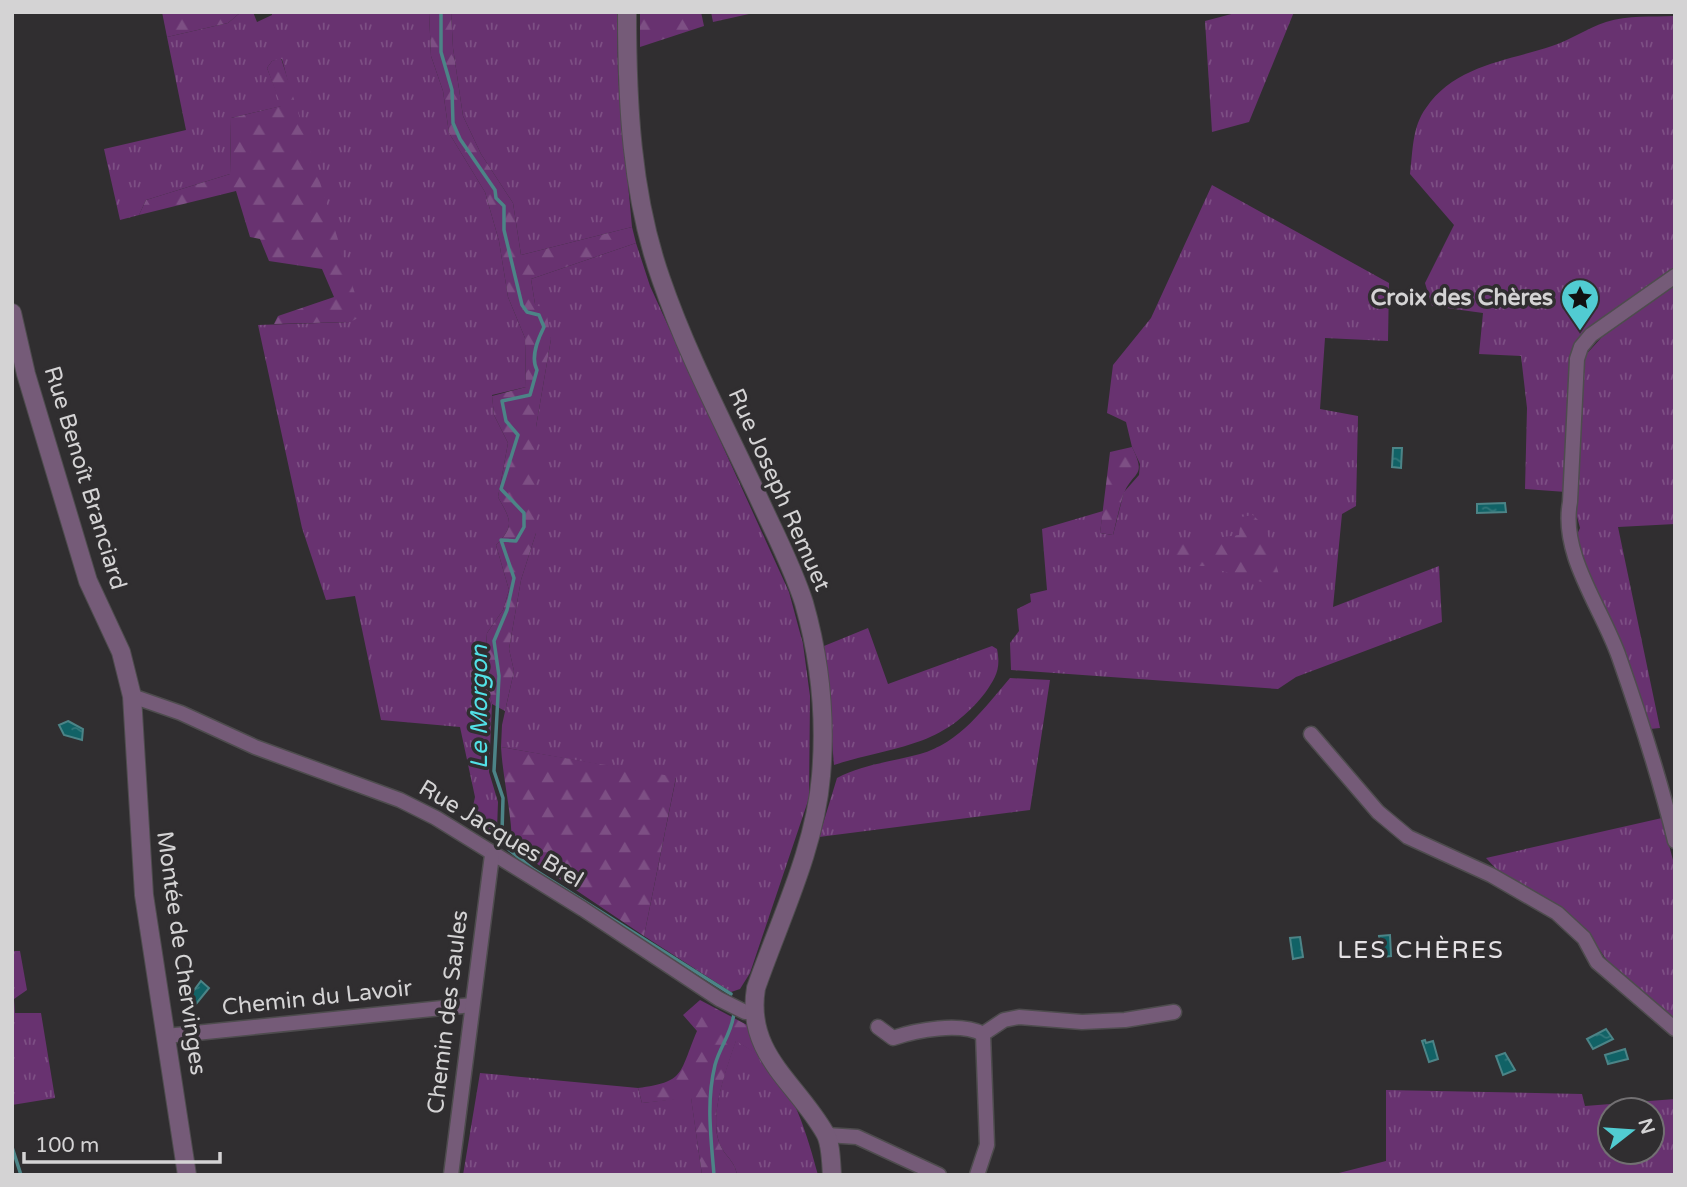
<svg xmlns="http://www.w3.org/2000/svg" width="1687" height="1187" font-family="'Varela Round',sans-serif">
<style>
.grass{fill:url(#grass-tufts);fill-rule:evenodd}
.forest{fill:url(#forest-firs)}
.water{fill:url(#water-ripples);stroke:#4c8487;stroke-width:2}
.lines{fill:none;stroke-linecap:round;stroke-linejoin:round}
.stream{stroke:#4c8487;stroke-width:3.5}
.minor-casing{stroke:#4e4c4e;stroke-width:17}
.tertiary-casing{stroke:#4e4c4e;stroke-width:20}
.minor{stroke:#755b78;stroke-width:14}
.tertiary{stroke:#755b78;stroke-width:18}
.labels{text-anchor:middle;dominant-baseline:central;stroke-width:7;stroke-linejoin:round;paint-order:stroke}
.poi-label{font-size:23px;font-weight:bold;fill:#d4d3d4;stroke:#302e30;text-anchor:end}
.street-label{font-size:23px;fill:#d4d3d4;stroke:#302e30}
.water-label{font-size:24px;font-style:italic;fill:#52e1e7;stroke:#302e30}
.neighbourhood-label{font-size:24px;letter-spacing:2px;fill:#e5e2e5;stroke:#302e30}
</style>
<defs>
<pattern id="grass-tufts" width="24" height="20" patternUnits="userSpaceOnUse" patternTransform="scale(1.75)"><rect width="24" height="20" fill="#683270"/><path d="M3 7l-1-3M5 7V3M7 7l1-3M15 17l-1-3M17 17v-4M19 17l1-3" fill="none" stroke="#7d4f84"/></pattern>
<pattern id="forest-firs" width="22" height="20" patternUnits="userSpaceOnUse" patternTransform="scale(1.75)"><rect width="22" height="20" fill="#683270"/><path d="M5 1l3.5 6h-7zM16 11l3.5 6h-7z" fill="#7d4f84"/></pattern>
<pattern id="water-ripples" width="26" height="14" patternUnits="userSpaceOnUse" patternTransform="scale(1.75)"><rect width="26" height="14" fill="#116266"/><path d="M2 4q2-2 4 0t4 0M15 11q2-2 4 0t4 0" fill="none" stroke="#33787b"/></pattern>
</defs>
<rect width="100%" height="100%" fill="#302e30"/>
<g class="grass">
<path d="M241,12h12l4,10 15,-7v-3h157l2,44 12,35 6,42 36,59 14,49 9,56 17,41 1,49 -34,8 2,20 14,28 -10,54c12,22 18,28 -2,48l13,45 -6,20 -16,23 -3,40 8,31 -3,68 9,30 -1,28 -7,6 -21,-11 6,-28 -15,-70 -79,-7 -26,-124 -29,4 -24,-72 -44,-203 92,-3 -68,-263 -10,2 -5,7 15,38 -51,12 -1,56 -84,26 -7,15 -19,5 -16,-71 82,-19 -19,-93 61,-14z"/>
<polygon points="451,12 617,12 618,76 632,227 521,255 513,203 481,154 463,116 453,48"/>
<polygon points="1239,12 1294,12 1249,122 1212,132 1205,21"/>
<path d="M1675,16v251l-90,63 -9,13 -10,149 -41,-3 2,-81 -6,-52 -42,-2 4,-41 -51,-7 -7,-23 29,-58 -44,-51c3,-23 2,-47 16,-66 29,-43 82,-47 126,-62 19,-6 35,-18 54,-24 22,-7 46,-5 69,-6z"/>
<polygon points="1212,185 1389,283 1388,341 1325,338 1320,409 1358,416 1356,506 1342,514 1333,607 1439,566 1442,622 1296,677 1278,689 1011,670 1010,643 1019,631 1017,609 1031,602 1030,594 1047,590 1042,529 1103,511 1100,533 1113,535 1124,492 1139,475 1140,464 1132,447 1126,422 1107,413 1113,365 1151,318"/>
<polygon points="636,243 650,286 789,592 803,644 810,696 809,798 750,973 740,989 731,992 644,936 676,778 501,747 502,725 514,671 509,649 521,580 536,533 536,427 551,339 535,304 531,279"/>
<polygon points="1675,285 1675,524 1618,527 1660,728 1650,729 1575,539 1580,528 1575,509 1581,360 1602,337"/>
<path d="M868,628l20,56 104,-38 5,3c4,20 -1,28 -12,44 -44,56 -89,52 -151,72l-10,-119z"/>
<path d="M1010,678l40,2 -20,130 -211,27 18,-59c27,-14 54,-16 83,-24 40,-11 64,-46 90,-76z"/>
<polygon points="1662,818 1675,868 1675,1021 1611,966 1584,928 1498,871 1486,858"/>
<polygon points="12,951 20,951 27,990 14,999 15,1013 41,1013 55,1098 12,1105"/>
<path d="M736,1040c9,7 20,12 28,19 29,26 44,79 54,116h-81c-2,-15 -14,-20 -18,-33 -10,-28 8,-75 17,-102z"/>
<polygon points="480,1073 638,1088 642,1103 691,1097 702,1175 463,1175"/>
<path d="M1386,1090l196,4 3,12 90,-7v76h-344l55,-14zM1610,1110h42v42h-42z"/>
</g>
<g class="forest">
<polygon points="162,12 241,12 228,23 167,37"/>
<path d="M429,12h22l2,36 10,68 18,38 32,49 8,52 111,-28 4,16 -105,36 4,25 11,6 5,29 -15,88v106l-15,47 -12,69 5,22 -9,40 -13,-7 -8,-31 3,-40 16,-23 6,-20 -13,-45c20,-20 14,-26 2,-48l10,-54 -14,-28 -2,-19 34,-9 -1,-49 -17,-41 -9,-56 -14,-49 -36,-59 -6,-42 -12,-35z"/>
<polygon points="640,12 701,12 704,26 640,47"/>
<polygon points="711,12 758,12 713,22"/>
<polygon points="281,58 362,316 350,322 274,324 278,316 334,297 322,269 269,261 260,239 250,237 236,191 139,215 146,200 230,174 231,118 281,106 267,68 272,61"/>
<path d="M1132,447c16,32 0,23 -9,49 -4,13 -7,26 -10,39l-13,-2 10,-81z"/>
<polygon points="1253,515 1266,528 1279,575 1265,583 1205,566 1186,566 1170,554 1168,544 1239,535 1241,517"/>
<path d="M501,747l175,30 -32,159 -132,-89c0,-34 -9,-66 -11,-100z"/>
<path d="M700,1000l47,25 19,35 -30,-19c-9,27 -27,74 -17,101 4,13 16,18 18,33h-35l-11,-77 -49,5 -4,-15c48,-6 41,-15 59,-57l-14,-16z"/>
</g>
<g class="water">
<polygon points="1393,448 1402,448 1401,468 1392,467"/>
<polygon points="1505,503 1506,512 1477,513 1477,504"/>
<polygon points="68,721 83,729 82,740 64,735 59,725"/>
<polygon points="1390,935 1391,956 1381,957 1379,936"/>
<polygon points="1300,937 1303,957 1293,959 1290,938"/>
<polygon points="201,981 209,988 196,1004 189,997"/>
<polygon points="1606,1029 1613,1039 1593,1049 1587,1039"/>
<polygon points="1425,1040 1426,1043 1433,1041 1438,1059 1429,1062 1422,1041"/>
<polygon points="1625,1049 1628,1059 1608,1064 1605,1055"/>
<polygon points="1505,1053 1515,1070 1503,1075 1496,1056"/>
</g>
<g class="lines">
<g class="stream">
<path d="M441,12v40l11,38 1,33 7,16 35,51 1,8 8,8v24l18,75 5,7 12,3 5,12c-6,12 -14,30 -7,43l-7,25 -28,6 4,20 12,14 -17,54 23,24v14l-8,14 -15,-1 13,38 -7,32 -13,31 5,35 -5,95 9,27 -1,34 5,16 26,21 198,125"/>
<polyline points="12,1147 21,1175"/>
<path d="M714,1175c-3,-38 -8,-73 1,-110 5,-19 17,-32 19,-52"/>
</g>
<defs>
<g id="minor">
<path d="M1675,276l-84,59 -10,12 -4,12 -7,143c-10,53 32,106 49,155 21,60 41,122 56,184"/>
<polyline points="132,696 181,713 255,747 400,800 436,818 583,909 719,999 745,1012 752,1012"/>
<polyline points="1311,734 1378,812 1408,837 1491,875 1557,913 1584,938 1597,962 1675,1029"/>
<path d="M878,1027l15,11c24,-8 67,-16 90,-4"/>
<polyline points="166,1036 472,1005"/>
<polyline points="827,1135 857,1137 939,1175"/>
<polyline points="451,1175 492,855"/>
<polyline points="977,1175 987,1145 983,1034 1004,1020 1019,1017 1082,1022 1125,1020 1174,1012"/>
</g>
<g id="tertiary">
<path d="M627,12c0,89 4,182 34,267 26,76 65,149 99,222 15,33 33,67 44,102 16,56 22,115 17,173 -6,73 -41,143 -65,212 -11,66 40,94 69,145 6,10 6,29 7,42"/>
<polyline points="12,313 26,374 88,581 121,652 132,696 144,895 187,1175"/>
</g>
</defs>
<use href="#minor" class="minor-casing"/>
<use href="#tertiary" class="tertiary-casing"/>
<use href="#minor" class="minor"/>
<use href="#tertiary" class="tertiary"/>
</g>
<defs>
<symbol id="sight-pin" viewBox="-11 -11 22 30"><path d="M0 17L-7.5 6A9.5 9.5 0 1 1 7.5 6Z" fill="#51ccd2" stroke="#302e30"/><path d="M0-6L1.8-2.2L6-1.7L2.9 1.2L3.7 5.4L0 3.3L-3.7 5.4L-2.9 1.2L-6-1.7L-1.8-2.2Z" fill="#111"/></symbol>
</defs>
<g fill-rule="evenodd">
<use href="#sight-pin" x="1558" y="276" width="44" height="60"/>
</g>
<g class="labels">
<g class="poi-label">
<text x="1553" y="298">Croix des Chères</text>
</g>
<g class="street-label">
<text transform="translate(85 478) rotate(73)">Rue Benoît Branciard</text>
<text transform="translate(779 490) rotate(66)">Rue Joseph Remuet</text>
<text transform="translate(501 834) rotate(31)">Rue Jacques Brel</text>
<text transform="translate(181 953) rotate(82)">Montée de Chervinges</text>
<text transform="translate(317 998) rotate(-6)">Chemin du Lavoir</text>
<text transform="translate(448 1012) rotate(-83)">Chemin des Saules</text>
</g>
<g class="water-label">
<text transform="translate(479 707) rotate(-90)">Le Morgon</text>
</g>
<g class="neighbourhood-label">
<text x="1421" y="950">LES CHÈRES</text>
</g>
</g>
<rect width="1687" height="1187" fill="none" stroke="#d4d3d4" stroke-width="28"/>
<g transform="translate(1631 1131) rotate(73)"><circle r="33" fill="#302e30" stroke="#727072" stroke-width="2"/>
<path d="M0-5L12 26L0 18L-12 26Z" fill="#51ccd2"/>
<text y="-10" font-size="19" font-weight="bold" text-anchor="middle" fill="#d4d3d4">N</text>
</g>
<path d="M24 1152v10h196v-10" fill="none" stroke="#d4d3d4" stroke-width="3.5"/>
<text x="35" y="1152" font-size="21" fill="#d4d3d4" stroke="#302e30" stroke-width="5" paint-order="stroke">100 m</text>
</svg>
